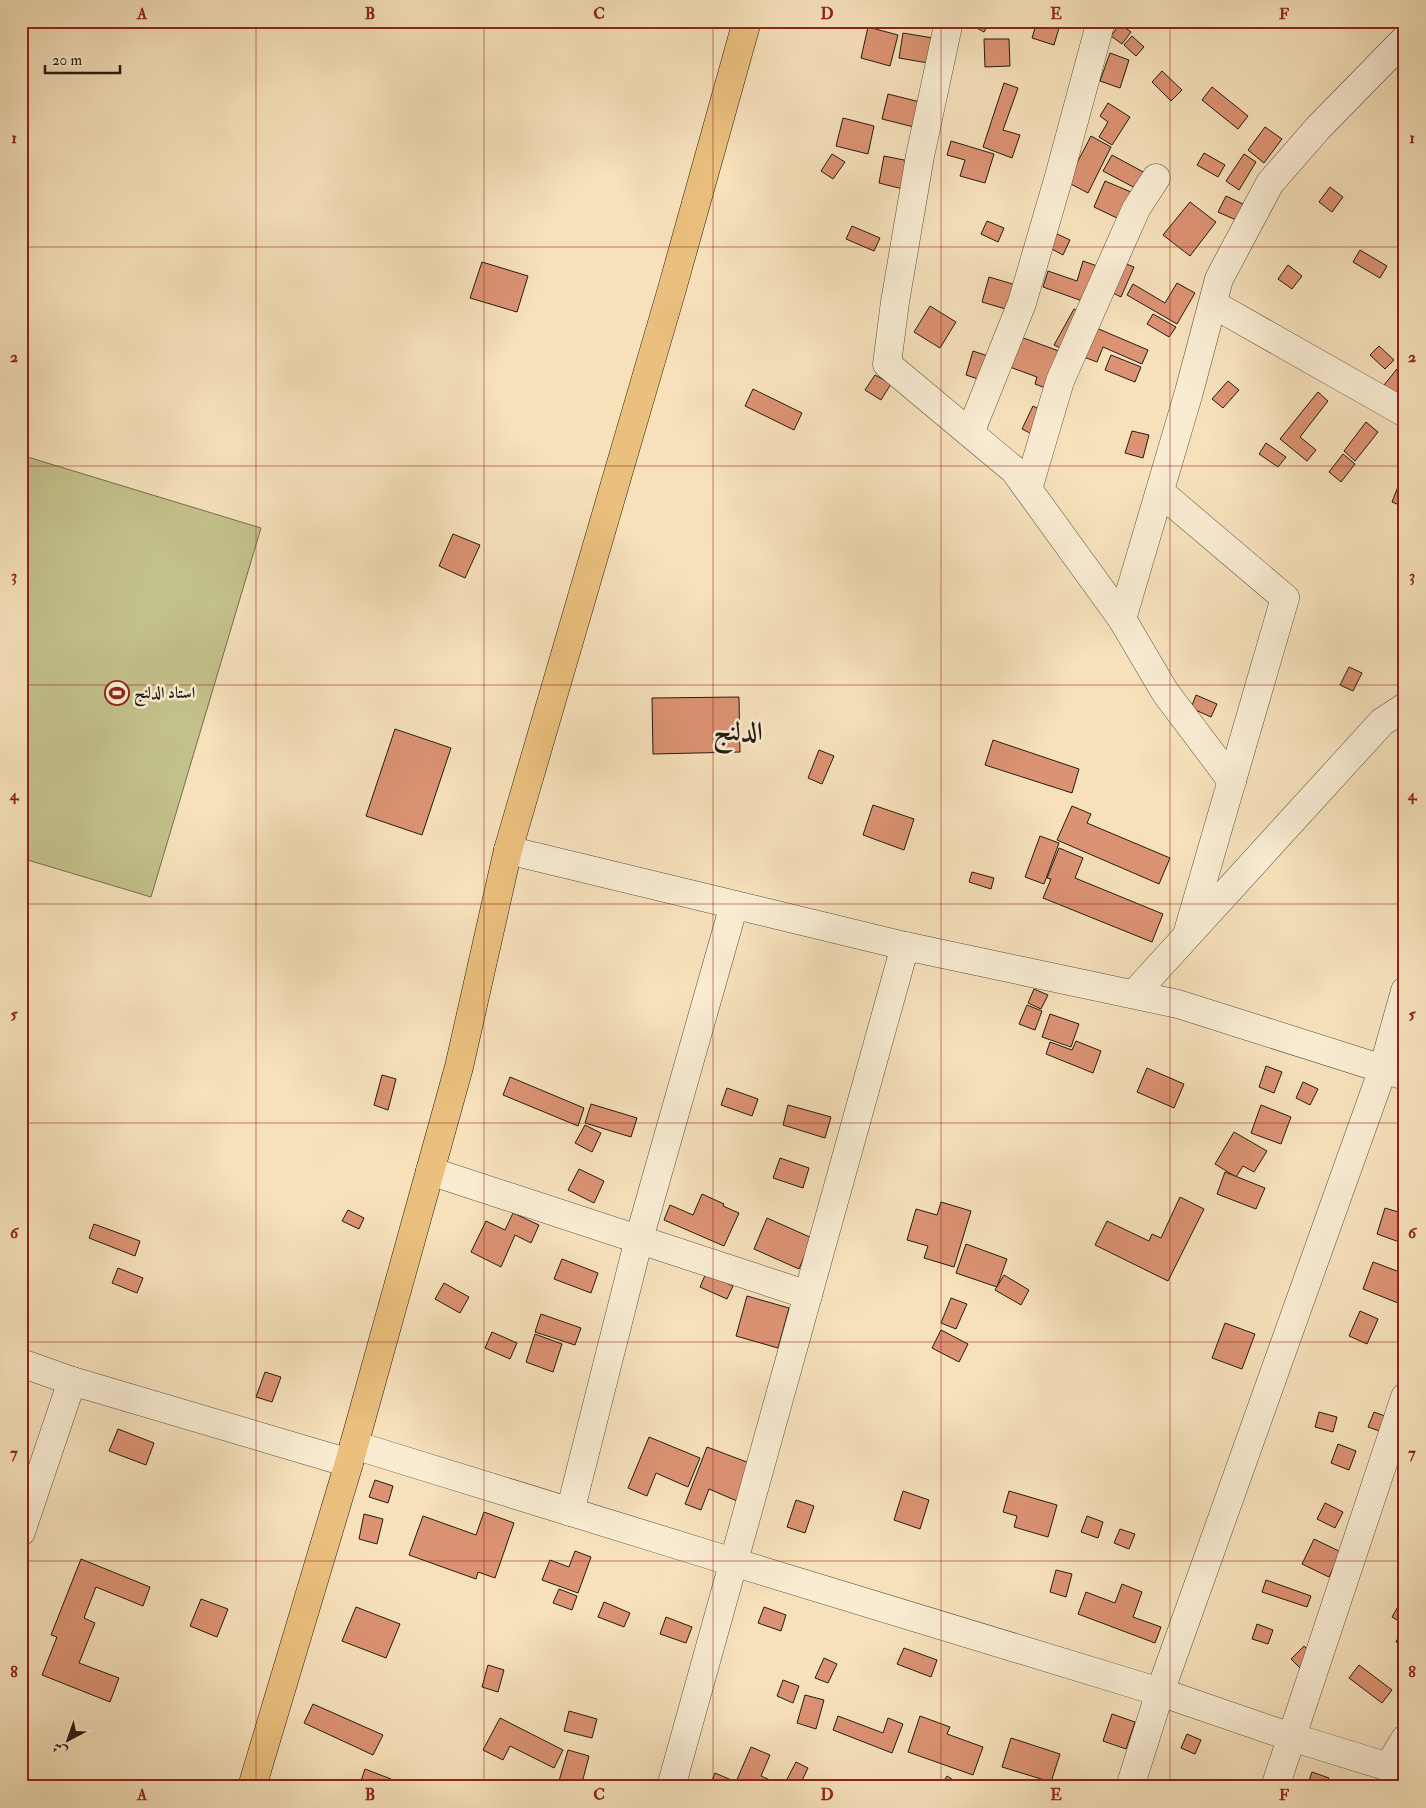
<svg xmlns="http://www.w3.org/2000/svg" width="1426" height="1808" font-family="'IM FELL Double Pica',Amiri,serif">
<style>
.green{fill:#c3c18b;stroke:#746e4e}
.building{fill:#dc9373;stroke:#241b12}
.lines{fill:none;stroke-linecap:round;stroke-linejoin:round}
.minor-casing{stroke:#584c3c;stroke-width:29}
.major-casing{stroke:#241b12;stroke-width:29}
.minor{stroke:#f9ecd3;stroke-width:28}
.major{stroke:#ebc07e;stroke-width:28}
.grid{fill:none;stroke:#8f2418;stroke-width:1;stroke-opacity:0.55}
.labels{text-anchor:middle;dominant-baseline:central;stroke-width:5;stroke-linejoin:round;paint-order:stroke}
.poi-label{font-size:16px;font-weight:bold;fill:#241b12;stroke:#f9ecd3;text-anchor:start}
.town-label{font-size:26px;font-weight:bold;fill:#241b12;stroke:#f9ecd3}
.neatline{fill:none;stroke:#8f2418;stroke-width:2}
.grid-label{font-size:16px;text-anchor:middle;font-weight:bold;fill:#8f2418}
</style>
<rect width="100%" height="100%" fill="#f6e1bb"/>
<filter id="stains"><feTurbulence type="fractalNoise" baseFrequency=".004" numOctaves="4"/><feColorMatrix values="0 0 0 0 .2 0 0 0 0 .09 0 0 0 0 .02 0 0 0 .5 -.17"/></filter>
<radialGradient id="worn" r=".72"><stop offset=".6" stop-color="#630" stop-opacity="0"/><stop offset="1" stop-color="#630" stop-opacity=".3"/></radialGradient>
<polygon class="green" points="21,455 261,528 151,897 21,858"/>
<g class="building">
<polygon points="964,21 990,21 984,32"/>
<polygon points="1037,21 1061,21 1054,45 1032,38"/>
<polygon points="1120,24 1131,32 1122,44 1111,36"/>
<polygon points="868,27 898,35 890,66 861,58"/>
<polygon points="903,33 933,38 928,63 899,58"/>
<polygon points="1132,36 1144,47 1136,56 1124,45"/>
<polygon points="984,39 1009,39 1010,66 985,67"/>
<polygon points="1110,53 1129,60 1120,88 1100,81"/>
<polygon points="1162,71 1182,90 1171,101 1152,82"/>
<polygon points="1004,83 1018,88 1003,130 1020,135 1012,158 983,147"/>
<polygon points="1212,87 1248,116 1238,129 1202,100"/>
<polygon points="888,94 920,102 914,127 882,119"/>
<polygon points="1108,103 1130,117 1112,145 1099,137 1108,122 1100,116"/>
<polygon points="843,118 874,126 868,154 836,146"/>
<polygon points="1265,127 1282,139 1264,163 1248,150"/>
<polygon points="1091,136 1111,147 1088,193 1067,182"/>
<polygon points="951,141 994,154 985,183 960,176 965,160 947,155"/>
<polygon points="1204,153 1225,165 1218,177 1197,165"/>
<polygon points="832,154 845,162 833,179 821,171"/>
<polygon points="1244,154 1256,162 1239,190 1226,181"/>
<polygon points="1112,155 1147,174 1139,190 1103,171"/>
<polygon points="884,156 909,161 903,189 879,183"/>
<polygon points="1105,181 1131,192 1119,219 1094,207"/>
<polygon points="1330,187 1343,197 1332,212 1319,202"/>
<polygon points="1226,196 1243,204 1236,220 1218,212"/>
<polygon points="1190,202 1216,222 1190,256 1163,235"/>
<polygon points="987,221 1004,228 998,242 981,234"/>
<polygon points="852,226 880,238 874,251 846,239"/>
<polygon points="1055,233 1070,240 1063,255 1048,247"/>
<polygon points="1360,250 1387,266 1380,278 1353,262"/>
<polygon points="1083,261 1100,267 1088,303 1043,287 1048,271 1077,281"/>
<polygon points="482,262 528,276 517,312 470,298"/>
<polygon points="1121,262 1134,267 1121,297 1109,291"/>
<polygon points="1288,265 1302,276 1292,289 1278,279"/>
<polygon points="989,277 1016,285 1009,310 982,302"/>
<polygon points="1177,283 1195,293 1177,324 1127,295 1133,284 1165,303"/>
<polygon points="930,306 956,322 940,348 914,332"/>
<polygon points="1074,309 1088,316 1069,352 1054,345"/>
<polygon points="1153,314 1176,327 1169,337 1147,324"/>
<polygon points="1094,327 1148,350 1142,364 1103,347 1097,362 1081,356"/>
<polygon points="1018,336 1067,354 1053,391 1035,384 1037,377 1007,366"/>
<polygon points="1379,346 1394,360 1385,369 1370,355"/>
<polygon points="973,351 988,356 981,380 966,375"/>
<polygon points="1111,355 1141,367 1135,382 1105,370"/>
<polygon points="1397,369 1405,376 1405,396 1402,399 1384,385"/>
<polygon points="875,375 891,384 881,400 865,390"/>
<polygon points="1228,381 1239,390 1223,408 1212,399"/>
<polygon points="753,389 802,413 794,430 745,406"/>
<polygon points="1318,392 1328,401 1300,437 1316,450 1307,461 1280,439"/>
<polygon points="1033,406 1047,413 1036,436 1022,429"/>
<polygon points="1366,422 1378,432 1355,461 1344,451"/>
<polygon points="1132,431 1149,435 1143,458 1125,453"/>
<polygon points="1266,443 1286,457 1278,467 1259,454"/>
<polygon points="1343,454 1355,464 1341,482 1329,472"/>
<polygon points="1401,479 1405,480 1404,507 1392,502"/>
<polygon points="453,534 480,545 465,578 439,566"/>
<polygon points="1349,667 1362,673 1353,691 1340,685"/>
<polygon points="1196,695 1217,704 1211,717 1191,708"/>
<polygon points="739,697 740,752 653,754 652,698"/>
<polygon points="395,729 451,748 422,835 366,816"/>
<polygon points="993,740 1079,769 1072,793 985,765"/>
<polygon points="819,750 834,756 822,784 808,778"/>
<polygon points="873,805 914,819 904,850 863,835"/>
<polygon points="1072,806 1091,814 1087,823 1170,858 1159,884 1057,840"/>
<polygon points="1040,836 1059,843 1044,884 1025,877"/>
<polygon points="1059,848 1083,858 1075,878 1163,914 1152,942 1043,898 1051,879 1047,878"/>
<polygon points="972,872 994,878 991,889 969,882"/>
<polygon points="1034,989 1048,995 1041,1009 1028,1003"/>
<polygon points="1027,1005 1042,1011 1035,1030 1019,1024"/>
<polygon points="1050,1014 1079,1024 1071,1047 1042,1037"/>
<polygon points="1076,1041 1101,1051 1093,1073 1046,1054 1050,1042 1072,1050"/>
<polygon points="1266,1066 1282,1072 1274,1093 1259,1087"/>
<polygon points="1147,1068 1184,1084 1174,1108 1137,1092"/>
<polygon points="382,1075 396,1079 388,1110 374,1105"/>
<polygon points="510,1077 584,1108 578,1126 503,1095"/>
<polygon points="1303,1082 1318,1089 1310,1105 1296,1098"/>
<polygon points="727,1088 758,1099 752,1116 721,1105"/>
<polygon points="591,1104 637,1118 631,1137 585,1123"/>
<polygon points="788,1105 831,1117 825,1138 783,1125"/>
<polygon points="1261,1105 1291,1117 1281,1144 1251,1133"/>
<polygon points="585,1125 601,1133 592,1152 575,1143"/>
<polygon points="1234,1132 1267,1151 1254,1172 1243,1166 1236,1177 1215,1164"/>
<polygon points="780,1158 809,1168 803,1188 773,1178"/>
<polygon points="579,1169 604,1181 594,1203 568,1190"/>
<polygon points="1225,1172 1265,1188 1256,1209 1217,1194"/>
<polygon points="702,1194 724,1204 723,1206 739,1213 724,1246 664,1220 670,1205 693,1215"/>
<polygon points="1180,1197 1204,1209 1168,1281 1095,1245 1107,1221 1149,1241 1152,1234 1161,1238"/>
<polygon points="941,1202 971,1211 954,1267 924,1258 928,1246 907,1240 916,1209 937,1215"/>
<polygon points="1385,1208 1405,1214 1405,1244 1377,1234"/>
<polygon points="348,1210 364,1218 359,1229 342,1221"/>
<polygon points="513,1213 539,1225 531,1243 515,1235 501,1267 471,1252 486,1221 505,1230"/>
<polygon points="767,1218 812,1238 799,1269 754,1249"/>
<polygon points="94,1224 140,1241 135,1256 89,1238"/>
<polygon points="966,1244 1007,1259 997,1287 956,1273"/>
<polygon points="562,1259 598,1273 591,1293 554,1279"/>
<polygon points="1373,1262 1405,1274 1403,1305 1363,1289"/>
<polygon points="118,1268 143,1278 137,1293 112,1283"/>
<polygon points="706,1273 733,1286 727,1299 700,1287"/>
<polygon points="1004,1275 1029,1290 1021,1305 995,1290"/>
<polygon points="444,1283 469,1297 460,1313 435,1299"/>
<polygon points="747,1296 789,1308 778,1348 736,1336"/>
<polygon points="951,1298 967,1304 956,1329 941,1323"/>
<polygon points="1360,1311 1378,1319 1367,1344 1349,1336"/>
<polygon points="541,1314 581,1328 575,1345 535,1332"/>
<polygon points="1225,1323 1255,1334 1242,1369 1212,1358"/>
<polygon points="941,1330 968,1344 959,1362 932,1348"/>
<polygon points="492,1332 517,1343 510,1359 485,1348"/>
<polygon points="535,1334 562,1344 553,1372 526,1362"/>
<polygon points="265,1372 281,1377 272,1402 256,1397"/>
<polygon points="1319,1412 1337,1417 1333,1432 1315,1427"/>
<polygon points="1374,1412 1393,1419 1388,1434 1368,1427"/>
<polygon points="118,1429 154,1443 146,1465 109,1451"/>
<polygon points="649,1437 700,1458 688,1487 656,1473 647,1496 628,1488"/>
<polygon points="1338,1444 1356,1451 1349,1470 1331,1463"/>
<polygon points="707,1447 752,1464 737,1501 709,1489 701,1510 685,1504"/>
<polygon points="375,1480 393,1486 388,1503 369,1497"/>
<polygon points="903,1491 929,1500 920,1529 894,1520"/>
<polygon points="1009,1491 1057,1505 1048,1537 1014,1527 1017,1516 1003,1512"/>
<polygon points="796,1500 814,1506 805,1533 787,1527"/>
<polygon points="1325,1503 1343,1512 1335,1528 1317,1519"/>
<polygon points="484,1512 514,1523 495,1578 478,1572 476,1579 409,1555 423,1516 476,1535"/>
<polygon points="364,1514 383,1519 377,1544 359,1539"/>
<polygon points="1087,1516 1103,1522 1098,1538 1081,1532"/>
<polygon points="1120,1529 1135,1534 1129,1549 1114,1543"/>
<polygon points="1314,1539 1341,1552 1329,1577 1302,1564"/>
<polygon points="575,1551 591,1557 578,1593 542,1580 550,1560 569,1567"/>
<polygon points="81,1559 150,1587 143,1606 96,1587 84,1618 95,1623 79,1663 119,1678 110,1702 42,1675 57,1637 51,1635"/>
<polygon points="1056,1570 1072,1574 1066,1597 1050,1592"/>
<polygon points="1266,1580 1311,1596 1307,1607 1262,1592"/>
<polygon points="1122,1584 1142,1592 1133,1617 1161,1627 1155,1643 1078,1614 1086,1592 1115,1603"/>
<polygon points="559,1589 577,1596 572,1610 553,1603"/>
<polygon points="201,1599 228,1609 217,1637 190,1626"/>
<polygon points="604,1602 630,1613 624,1627 598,1617"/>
<polygon points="1400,1603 1405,1606 1405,1625 1392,1617"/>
<polygon points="356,1607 400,1624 386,1658 342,1641"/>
<polygon points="764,1607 786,1615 781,1631 758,1623"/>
<polygon points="666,1617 692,1627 686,1643 660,1634"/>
<polygon points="1257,1624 1273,1630 1268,1644 1252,1639"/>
<polygon points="1402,1630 1405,1631 1405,1646 1396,1642"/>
<polygon points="1304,1646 1314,1656 1301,1669 1291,1659"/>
<polygon points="904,1648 937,1660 931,1677 897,1664"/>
<polygon points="824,1658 837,1664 828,1683 815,1678"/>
<polygon points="488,1665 504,1670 498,1692 482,1687"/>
<polygon points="1359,1665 1392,1690 1382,1703 1349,1678"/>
<polygon points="783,1680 799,1686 793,1703 777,1696"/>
<polygon points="805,1695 824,1700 816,1729 797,1723"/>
<polygon points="313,1704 383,1735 373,1755 304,1723"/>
<polygon points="569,1711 597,1719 592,1738 564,1731"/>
<polygon points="1112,1714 1135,1722 1126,1749 1103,1741"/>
<polygon points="838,1716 883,1733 888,1718 903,1724 892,1753 833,1730"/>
<polygon points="920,1716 950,1727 947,1734 983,1747 973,1775 908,1752"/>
<polygon points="500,1718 563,1750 554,1768 510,1746 503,1760 483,1750"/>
<polygon points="1187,1734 1201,1740 1195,1754 1181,1748"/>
<polygon points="1011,1738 1060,1754 1051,1782 1002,1767"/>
<polygon points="751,1747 770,1755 761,1776 786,1787 714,1787 710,1785 715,1773 736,1782"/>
<polygon points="568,1750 589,1756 581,1787 559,1781"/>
<polygon points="796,1762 808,1768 799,1787 793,1787 785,1783"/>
<polygon points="365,1769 391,1779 388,1787 359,1787"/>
<polygon points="1312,1772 1329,1778 1326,1787 1307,1787"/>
<polygon points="947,1776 964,1787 940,1787"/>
<polygon points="1027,1779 1042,1787 1023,1787"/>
</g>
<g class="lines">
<defs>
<g id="minor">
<polyline points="949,21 920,156 895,302 887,364 1014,470 1122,619 1165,692 1232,781"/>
<polyline points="1213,304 1405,413"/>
<polyline points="970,433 1022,303 1058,180 1101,21"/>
<polyline points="1028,489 1060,381 1136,209 1156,178"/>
<polyline points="1160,492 1285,598 1187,935"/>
<polyline points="1122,619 1189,392 1219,279 1270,183 1318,128 1405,39"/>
<polyline points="508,850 905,946 1178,1004 1405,1076"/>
<polyline points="1134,994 1382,722 1405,707"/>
<polyline points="430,1171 808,1295"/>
<polyline points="21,1363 72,1381 349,1463"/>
<polyline points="354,1445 733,1562 1160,1692 1291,1737 1405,1772"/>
<polyline points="570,1512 639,1239 734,905"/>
<polyline points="21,1532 72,1381"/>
<polyline points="1388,1767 1405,1739"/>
<polyline points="671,1787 905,946"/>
<polyline points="1130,1787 1160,1692 1383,1069 1405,991"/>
<polyline points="1275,1787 1405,1397"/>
</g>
<polyline id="major" points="252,1787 349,1463 459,1067 508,850 672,289 747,21"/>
</defs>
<use href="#minor" class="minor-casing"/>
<use href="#major" class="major-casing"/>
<use href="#minor" class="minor"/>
<use href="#major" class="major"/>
</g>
<path class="grid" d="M256,21v1766M484,21v1766M713,21v1766M941,21v1766M1170,21v1766M21,247h1384M21,466h1384M21,685h1384M21,904h1384M21,1123h1384M21,1342h1384M21,1561h1384"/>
<defs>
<symbol id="stadium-ring" viewBox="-11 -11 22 22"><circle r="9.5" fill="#f9ecd3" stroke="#8f2418" stroke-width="1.5"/><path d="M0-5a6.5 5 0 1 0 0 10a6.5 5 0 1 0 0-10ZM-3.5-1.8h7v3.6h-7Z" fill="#8f2418"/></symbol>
</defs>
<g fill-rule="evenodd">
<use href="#stadium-ring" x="103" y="679" width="28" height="28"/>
</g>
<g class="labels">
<g class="poi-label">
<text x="134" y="693">استاد الدلنج</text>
</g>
<g class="town-label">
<text x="738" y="732">الدلنج</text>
</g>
</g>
<rect width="1426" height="1808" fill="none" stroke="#f6e1bb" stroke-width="55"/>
<g transform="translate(68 1740) rotate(221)" stroke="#f9ecd3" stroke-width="4" paint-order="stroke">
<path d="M0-4L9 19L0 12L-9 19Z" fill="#241b12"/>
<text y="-8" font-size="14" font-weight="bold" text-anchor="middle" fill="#241b12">ش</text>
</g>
<path d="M45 65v8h75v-8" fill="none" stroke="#241b12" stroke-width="2.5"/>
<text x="52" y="65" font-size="15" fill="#241b12" stroke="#f9ecd3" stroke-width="4" paint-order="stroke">20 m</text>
<rect x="28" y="28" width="1370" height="1752" class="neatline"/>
<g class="grid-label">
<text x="142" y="19">A</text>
<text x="370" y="19">B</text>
<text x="599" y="19">C</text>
<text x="827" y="19">D</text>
<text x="1056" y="19">E</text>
<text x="1284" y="19">F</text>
<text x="14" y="143">1</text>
<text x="1412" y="143">1</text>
<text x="14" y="362">2</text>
<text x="1412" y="362">2</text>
<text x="14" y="581">3</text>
<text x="1412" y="581">3</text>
<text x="14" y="800">4</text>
<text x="1412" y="800">4</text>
<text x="14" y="1019">5</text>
<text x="1412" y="1019">5</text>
<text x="14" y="1238">6</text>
<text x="1412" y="1238">6</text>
<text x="14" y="1458">7</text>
<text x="1412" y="1458">7</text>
<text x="14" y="1677">8</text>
<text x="1412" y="1677">8</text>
<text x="142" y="1800">A</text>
<text x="370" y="1800">B</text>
<text x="599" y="1800">C</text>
<text x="827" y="1800">D</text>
<text x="1056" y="1800">E</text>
<text x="1284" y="1800">F</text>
</g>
<rect width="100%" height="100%" filter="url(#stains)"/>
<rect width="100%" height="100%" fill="url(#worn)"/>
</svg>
